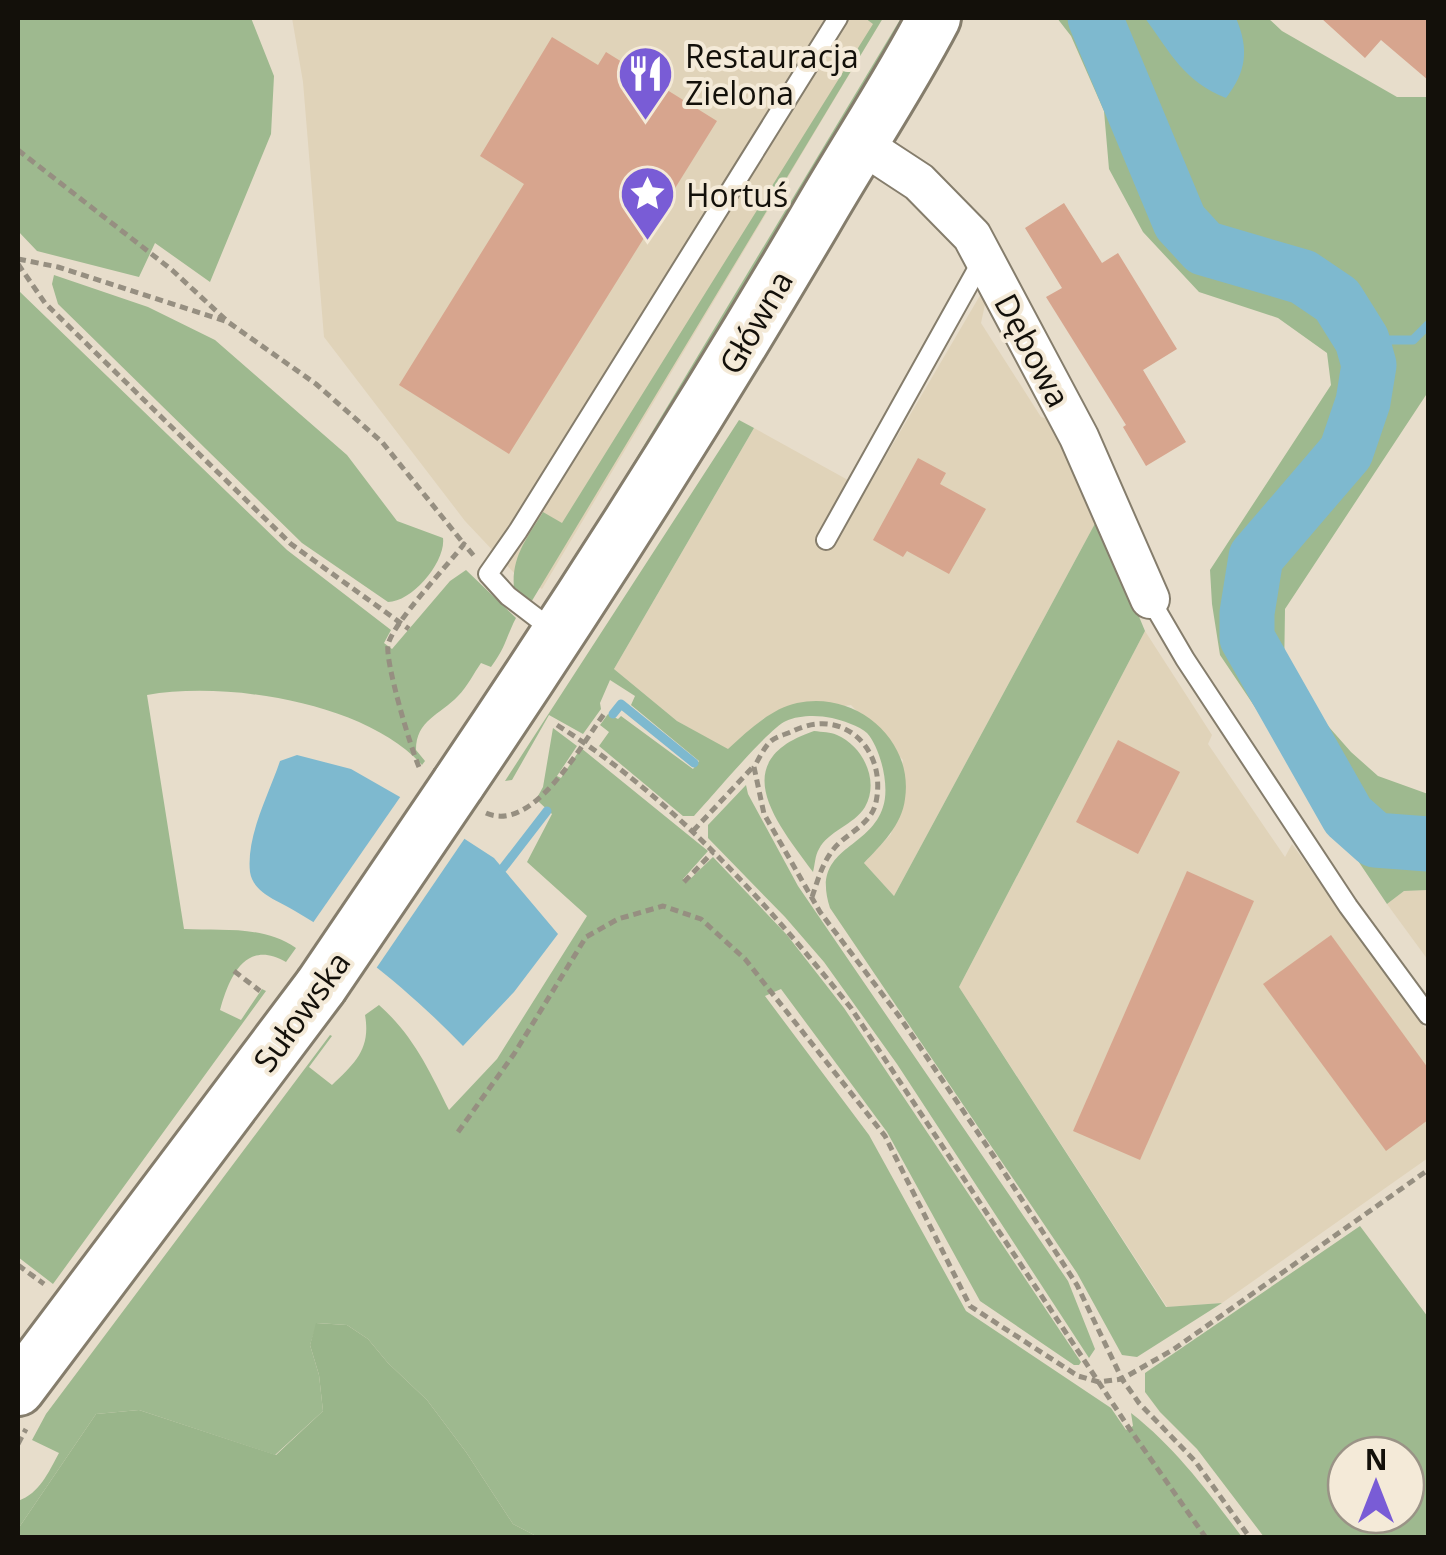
<svg xmlns="http://www.w3.org/2000/svg" width="1446" height="1555" font-family="'Open Sans',sans-serif">
<style>
.built{fill:#e0d3b9}
.green{fill:#9eb98f;fill-rule:evenodd}
.forest{fill:#99b58a}
.water{fill:#7eb9cf}
.pier{fill:#e7ddcb}
.lines{fill:none;stroke-linecap:round;stroke-linejoin:round}
.stream{stroke:#7eb9cf;stroke-width:9}
.river{stroke:#7eb9cf;stroke-width:55}
.building{fill:#d7a58e}
.service-casing{stroke:#857d6c;stroke-width:22}
.minor-casing{stroke:#857d6c;stroke-width:42}
.secondary-casing{stroke:#857d6c;stroke-width:58}
.path{stroke:#968f81;stroke-width:5;stroke-dasharray:8 5;stroke-linecap:butt}
.service{stroke:#fff;stroke-width:18}
.minor{stroke:#fff;stroke-width:38}
.secondary{stroke:#fff;stroke-width:52}
.secondary-bridge-casing{stroke:#857d6c;stroke-width:58;stroke-linecap:butt}
.secondary-bridge{stroke:#fff;stroke-width:52}
.labels{text-anchor:middle;dominant-baseline:central;stroke-width:8;stroke-linejoin:round;paint-order:stroke}
.poi-label{font-size:32px;fill:#13100a;stroke:#f4ead8;text-anchor:start}
.street-label{font-size:32px;fill:#13100a;stroke:#f4ead8}
</style>
<rect width="100%" height="100%" fill="#e7ddcb"/>
<g class="built">
<polygon points="292,18 883,18 542,589 515,574 465,521 324,337 303,82"/>
<polygon points="982,292 987,295 981,323 1041,417 1051,420 1098,518 894,896 864,863 891,834 903,760 851,705 764,718 728,750 677,721 614,669 754,428 866,490"/>
<polygon points="1145,631 1212,735 1208,744 1285,857 1292,844 1428,1032 1428,1158 1222,1303 1167,1307 959,987"/>
<polygon points="1428,890 1428,960 1387,904 1404,891"/>
</g>
<g class="green">
<polygon points="18,18 251,18 274,76 271,134 210,282 155,243 139,277 37,251 18,231"/>
<path d="M865,18h18l-353,586 -16,-15c-3,-32 13,-51 29,-77l19,11 311,-499z"/>
<polygon points="901,18 915,18 548,605"/>
<polygon points="1057,18 1268,18 1282,31 1397,97 1428,97 1428,392 1285,609 1284,676 1351,752 1378,776 1428,794 1428,890 1404,891 1387,904 1220,655 1212,604 1210,570 1331,385 1327,353 1278,318 1199,292 1143,232 1109,169 1104,111 1071,36"/>
<path d="M54,275l94,32 67,33 132,115 50,66 46,17c3,24 -31,64 -55,64l-86,-59 -244,-239 -6,-20z"/>
<path d="M18,290l269,260 104,80 -7,13 8,6 58,-68 16,-11 50,48c-10,19 -10,29 -25,49l-10,-4c-7,10 -14,24 -23,33 -18,19 -42,24 -42,54l9,11 -3,4c-57,-63 -195,-84 -275,-70l37,234c37,2 79,-4 112,19l-10,14c-41,-24 -57,16 -66,48l21,10 21,-31 4,2 -213,293 -35,-27z"/>
<path d="M739,420l15,8 -140,241 63,52 51,28c20,-18 42,-40 69,-46 58,-13 117,36 108,96 -3,26 -24,46 -41,64l30,33 204,-378 47,113 -186,356 207,320 56,-4 -85,54 -15,-2 -45,-82 -247,-365c-20,-61 39,-57 53,-101 7,-20 -2,-58 -16,-74 -7,-7 -26,-13 -35,-15 -14,-3 -33,-3 -46,3 -17,7 -75,77 -92,95h-11l-84,-70 10,-14 -9,-7 8,-11 10,5 3,-3 72,53 6,-8 -68,-56 4,-9 -25,-16 -10,23 1,6 -18,25 -34,-19 -37,65 -7,1z"/>
<path d="M553,728l24,18 -20,30 4,2 20,-30 127,103 -25,28 3,4 27,-26 74,78 57,73 237,354 -2,3h-5l-94,-64 -93,-169 -106,-143 -16,7 104,139 97,176 145,97 15,22 7,-4 -2,-13c45,35 77,79 111,124h-704l-25,-13 -47,-72 -39,-52 -39,-37 -20,-24 -21,-14 -30,-2 -7,22 9,30 4,36 -48,44 -136,-45 -43,4 -78,115v-28c22,-8 30,-28 41,-48l-27,-13 14,-26 284,-379 2,1 -23,31 23,18c23,-22 39,-36 33,-70l14,-10c34,30 50,65 70,105l48,-51 90,-143 -60,-54 25,-48 -13,-12 -1,-6 5,-9z"/>
<path d="M814,731c8,1 17,1 23,4 26,11 43,46 28,72 -11,18 -37,24 -46,42 -4,6 -4,16 -6,23 -37,-50 -88,-111 1,-141z"/>
<polygon points="746,785 748,794 798,886 1068,1281 1095,1349 1089,1358 897,1064 824,962 785,917 708,838 708,825"/>
<path d="M1360,1226l68,91v220h-164l-67,-88 -37,-37 -15,-20v-19zM1346,1455h60v60h-60z"/>
</g>
<polygon class="forest" points="316,1323 347,1325 368,1339 388,1363 427,1400 466,1452 513,1524 538,1537 18,1537 18,1529 96,1414 139,1410 276,1455 323,1411 319,1375 310,1345"/>
<g class="water">
<path d="M1145,18h91c13,31 11,53 -10,80 -42,-17 -55,-44 -81,-80z"/>
<path d="M297,755l54,14 49,28 94,61 64,76 -44,58 -51,54c-48,-50 -108,-100 -168,-135 -16,-10 -42,-18 -45,-39 -4,-36 19,-78 30,-111z"/>
</g>
<polygon class="pier" points="403,793 467,835 373,973 310,927"/>
<g class="lines">
<g class="stream">
<polyline points="1362,340 1413,340 1428,325"/>
<polyline points="613,714 621,704 694,763"/>
<polyline points="503,868 547,811"/>
</g>
<polyline class="river" points="1095,18 1180,222 1204,248 1303,277 1337,300 1362,340 1369,365 1363,402 1346,452 1256,557 1247,613 1247,638 1348,816 1375,840 1428,844"/>
</g>
<g class="building">
<polygon points="1321,18 1428,18 1428,80 1381,40 1365,58"/>
<polygon points="552,37 598,65 606,52 717,121 509,454 399,385 524,184 480,156"/>
<polygon points="1064,203 1102,263 1118,253 1177,349 1143,370 1186,442 1146,466 1123,427 1126,425 1046,297 1062,288 1025,228"/>
<polygon points="918,458 946,473 940,484 986,509 949,574 907,551 903,557 873,540"/>
<polygon points="1118,740 1180,772 1138,854 1076,822"/>
<polygon points="1187,871 1254,901 1140,1160 1073,1131"/>
<polygon points="1331,935 1428,1068 1428,1120 1386,1151 1263,984"/>
</g>
<g class="lines">
<defs>
<g id="service">
<polyline points="826,540 984,257"/>
<polyline points="1150,599 1185,659 1348,906 1428,1015"/>
<polyline points="554,631 508,596 488,574 518,531 838,18"/>
</g>
<polyline id="minor" points="861,144 919,182 972,236 1079,437 1150,599"/>
<g id="secondary">
<path d="M458,784c125,-185 244,-372 357,-564 39,-68 83,-133 119,-202"/>
<polyline points="18,1389 321,986"/>
</g>
</defs>
<use href="#service" class="service-casing"/>
<use href="#minor" class="minor-casing"/>
<use href="#secondary" class="secondary-casing"/>
<g class="path">
<polyline points="18,150 172,270 226,320"/>
<polyline points="18,259 58,267 228,322 316,384 382,442 464,544"/>
<polyline points="18,264 45,303 291,544 409,629"/>
<path d="M557,725c116,73 209,177 294,283l278,420 77,110"/>
<path d="M419,767c-8,-18 -34,-105 -31,-122 4,-21 60,-80 76,-101l10,12"/>
<path d="M486,813c47,21 95,-68 118,-99"/>
<polyline points="693,831 752,768"/>
<polyline points="684,882 713,852"/>
<path d="M812,897c5,-14 9,-30 18,-43 12,-20 41,-27 46,-52 11,-52 -32,-96 -83,-71 -6,3 -16,5 -22,10 -7,6 -12,18 -17,26l10,47 56,98 79,104 94,139 84,130 45,94 17,24 56,58 55,77"/>
<polyline points="234,971 260,991"/>
<polyline points="458,1132 514,1054 586,937 618,919 663,906 701,919 745,959 885,1136 970,1306 1078,1376 1099,1382 1122,1379 1174,1349 1428,1170"/>
<polyline points="18,1265 44,1284"/>
<polyline points="18,1444 26,1429"/>
</g>
<use href="#service" class="service"/>
<use href="#minor" class="minor"/>
<use href="#secondary" class="secondary"/>
<defs>
<polyline id="secondary-bridge" points="321,986 458,784"/>
</defs>
<use href="#secondary-bridge" class="secondary-bridge-casing"/>
<use href="#secondary-bridge" class="secondary-bridge"/>
</g>
<defs>
<symbol id="restaurant-pin" viewBox="-11 -11 22 30"><path d="M0 17L-7.5 6A9.5 9.5 0 1 1 7.5 6Z" fill="#795cd6" stroke="#f4ead8"/><path d="M-5-6h1v4h1v-4h1v4h1v-4h1v5L-1.5 .5V6h-2V.5L-5-1ZM5-6V6H3V1.5H1.5Q1.5-4 5-6Z" fill="#fff"/></symbol>
<symbol id="sight-pin" viewBox="-11 -11 22 30"><path d="M0 17L-7.5 6A9.5 9.5 0 1 1 7.5 6Z" fill="#795cd6" stroke="#f4ead8"/><path d="M0-6L1.8-2.2L6-1.7L2.9 1.2L3.7 5.4L0 3.3L-3.7 5.4L-2.9 1.2L-6-1.7L-1.8-2.2Z" fill="#fff"/></symbol>
</defs>
<g fill-rule="evenodd">
<use href="#restaurant-pin" x="614" y="42" width="63" height="86"/>
<use href="#sight-pin" x="616" y="162" width="63" height="86"/>
</g>
<g class="labels">
<g class="poi-label">
<text x="685" y="55">Restauracja<tspan x="685" dy="37">Zielona</tspan></text>
<text x="686" y="194">Hortuś</text>
</g>
<g class="street-label">
<text transform="translate(755 322) rotate(-60)">Główna</text>
<text transform="translate(1033 350) rotate(62)">Dębowa</text>
<text transform="translate(301 1011) rotate(-54)">Sułowska</text>
</g>
</g>
<rect width="1446" height="1555" fill="none" stroke="#13100a" stroke-width="40"/>
<g transform="translate(1376 1485)"><circle r="48" fill="#f4ead8" stroke="#9a9386" stroke-width="2.5"/>
<path d="M0-8L18 38L0 25L-18 38Z" fill="#795cd6"/>
<text y="-15" font-size="28" font-weight="bold" text-anchor="middle" fill="#13100a">N</text>
</g>
</svg>
